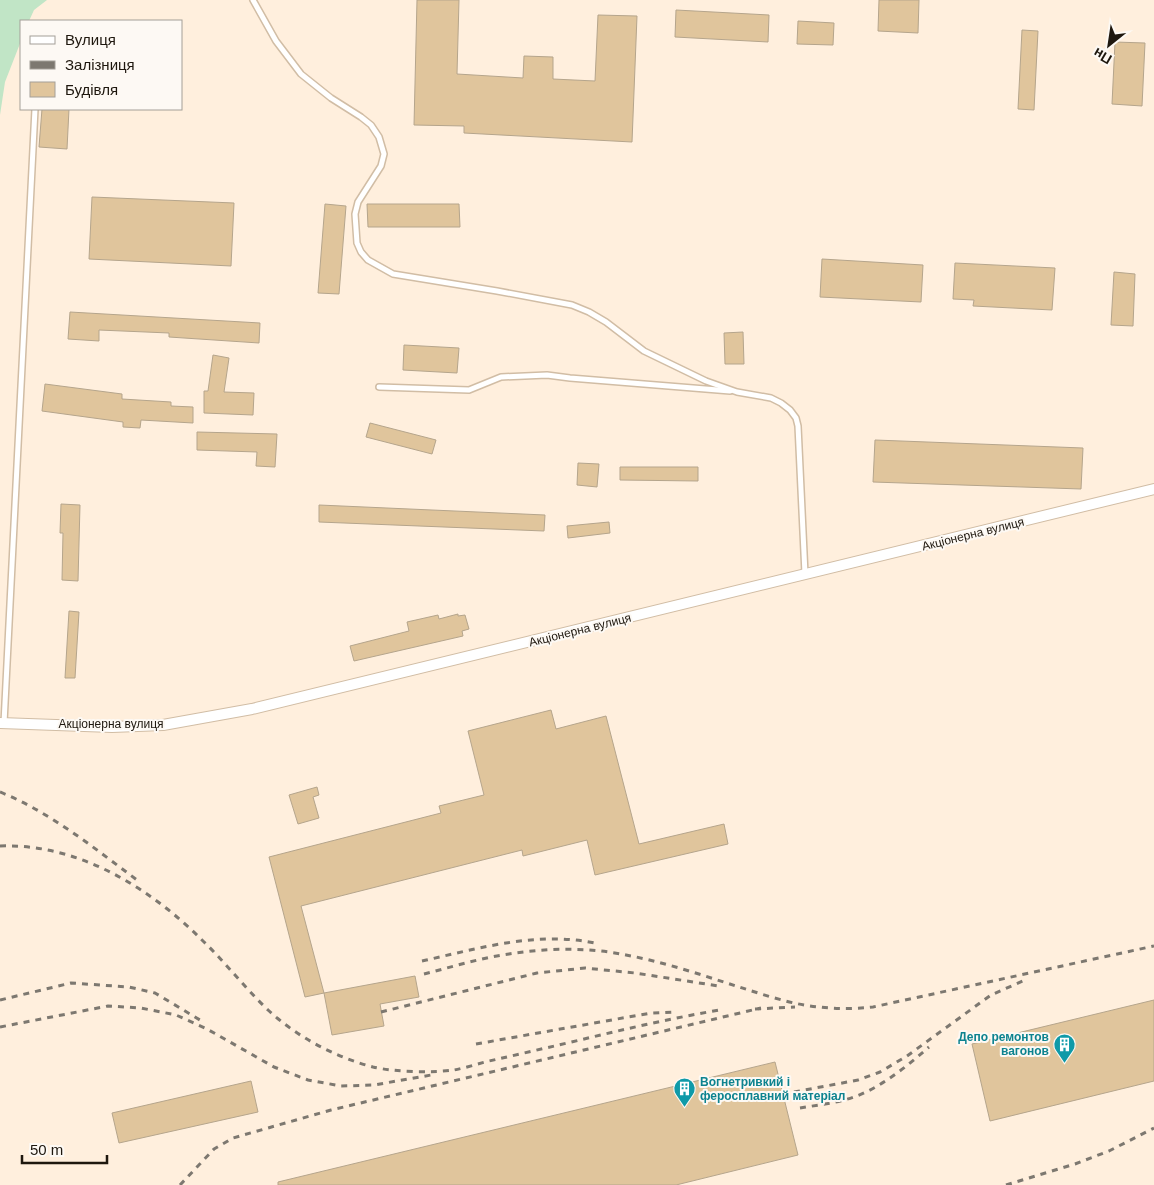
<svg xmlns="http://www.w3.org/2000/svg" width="1154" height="1185" font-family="Helvetica,sans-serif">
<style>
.built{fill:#ffefdd;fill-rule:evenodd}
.green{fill:#c1e5c6}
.building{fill:#e0c59c;stroke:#b5a58c}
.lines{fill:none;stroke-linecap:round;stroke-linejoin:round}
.service-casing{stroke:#d1bda5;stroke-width:8}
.minor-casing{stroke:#d1bda5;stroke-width:12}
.service{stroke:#fff;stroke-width:5}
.minor{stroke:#fff;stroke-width:10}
.rail{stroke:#7d7870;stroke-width:3;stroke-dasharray:6 6;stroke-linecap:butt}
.labels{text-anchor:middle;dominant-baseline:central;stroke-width:4;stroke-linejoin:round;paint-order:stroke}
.street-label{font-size:12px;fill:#1e170e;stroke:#fdf9f4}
.culture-label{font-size:12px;font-weight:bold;fill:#0d838f;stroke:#fdf9f4;text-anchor:end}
</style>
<rect width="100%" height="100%" fill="#fdf9f4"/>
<path class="built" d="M0,0h1154v1185h-1154zM21,21h160v88h-160z"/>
<polygon class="green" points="0,0 47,0 34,10 29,21 21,21 21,41 5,82 0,115"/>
<g class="building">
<polygon points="417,0 459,0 457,74 523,78 524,56 553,57 553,79 595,81 598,15 637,16 632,142 464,133 464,126 414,125"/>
<polygon points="879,0 919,0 918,33 878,31"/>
<polygon points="676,10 769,15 768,42 675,37"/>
<polygon points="798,21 834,23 833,45 797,44"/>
<polygon points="1022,30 1038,31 1034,110 1018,109"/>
<polygon points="1115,42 1145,43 1142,106 1112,104"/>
<polygon points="42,109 69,109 67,149 39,147"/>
<polygon points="92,197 234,203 231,266 89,259"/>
<polygon points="325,204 346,206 339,294 318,293"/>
<polygon points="367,204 459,204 460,227 368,227"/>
<polygon points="822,259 923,265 921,302 820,297"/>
<polygon points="955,263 1055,268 1052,310 973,306 974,300 953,299"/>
<polygon points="1114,272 1135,274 1133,326 1111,325"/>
<polygon points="70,312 260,323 259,343 169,337 169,333 99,330 99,341 68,339"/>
<polygon points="743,332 744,364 725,364 724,333"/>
<polygon points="404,345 459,348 457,373 403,370"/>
<polygon points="213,355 229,358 224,392 254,393 253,415 204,413 204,391 208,391"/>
<polygon points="45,384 122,394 122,399 171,402 171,406 193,407 193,423 141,420 140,428 123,427 123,422 42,411"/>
<polygon points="370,423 436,440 432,454 366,437"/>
<polygon points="197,432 277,434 275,467 256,466 257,452 197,450"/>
<polygon points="875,440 1083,448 1081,489 873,482"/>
<polygon points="578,463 599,464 597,487 577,485"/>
<polygon points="620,467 698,467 698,481 620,480"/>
<polygon points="61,504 80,505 78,581 62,580 63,533 60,533"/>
<polygon points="319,505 545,515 544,531 319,522"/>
<polygon points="609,522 610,533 568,538 567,526"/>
<polygon points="69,611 79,612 75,678 65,678"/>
<polygon points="458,614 458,616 465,615 469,629 462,631 463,636 354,661 350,646 409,631 407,622 438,615 439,619"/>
<polygon points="551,710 556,729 606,716 639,844 724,824 728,844 595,875 587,840 523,856 522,850 301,906 324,993 305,997 269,857 441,813 439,806 484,795 468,731"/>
<polygon points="317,787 319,795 313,797 319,818 298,824 289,795"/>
<polygon points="415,976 419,997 380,1004 384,1026 332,1035 324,993"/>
<polygon points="1154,1000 1154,1081 990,1121 972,1044"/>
<polygon points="775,1062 798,1155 676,1185 278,1185 278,1182"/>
<polygon points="251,1081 258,1112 119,1143 112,1113"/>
</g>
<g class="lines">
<defs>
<g id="service">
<polyline points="253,0 276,41 301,74 331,98 361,117 371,125 379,137 384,154 381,166 358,202 355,214 357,243 361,252 368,260 393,274 497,291 572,305 589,312 606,322 644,351 706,381 737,392 771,398 781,403 790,410 796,418 798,426 805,574"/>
<polyline points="379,387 469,390 501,377 547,375 570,378 730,391"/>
<polyline points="4,723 35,109"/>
</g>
<polyline id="minor" points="0,723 112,727 163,725 252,709 1154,489"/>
</defs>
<use href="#service" class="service-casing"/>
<use href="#minor" class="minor-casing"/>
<use href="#service" class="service"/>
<use href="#minor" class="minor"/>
<g class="rail">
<path d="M0,792c50,20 94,56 137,88"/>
<path d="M0,846c77,-3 149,41 202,94 23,22 43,48 66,70 29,27 67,47 105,57 21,5 60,6 81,3 11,-2 23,-6 35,-9 23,-5 47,-11 70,-16 54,-13 107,-26 161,-35"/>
<path d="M422,961c59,-13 117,-31 177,-17"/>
<path d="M424,974c28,-7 56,-16 85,-20 38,-6 79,-7 117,1 38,7 76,20 113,32 26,8 54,18 81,20 18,2 36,2 53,0l281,-61"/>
<polyline points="0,1000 71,983 129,987 155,993 200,1020"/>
<polyline points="755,1009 795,1007"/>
<polyline points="381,1012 537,973 585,968 635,973 719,986"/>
<polyline points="0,1027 108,1006 141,1008 176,1015 207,1029 274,1067 308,1080 341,1086 374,1085 431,1075"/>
<polyline points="476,1044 651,1013 675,1012"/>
<polyline points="794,1092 858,1080 880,1072 907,1056 991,995 1025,980"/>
<path d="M800,1108c18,-3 37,-5 54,-11 28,-10 53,-31 75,-50"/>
<polyline points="180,1185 214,1149 233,1138 331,1110 761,1008"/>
<polyline points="1006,1185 1075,1164 1109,1151 1154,1128"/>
</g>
</g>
<defs>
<symbol id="building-pin" viewBox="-11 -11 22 30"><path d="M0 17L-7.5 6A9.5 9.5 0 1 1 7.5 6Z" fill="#0f9aa8" stroke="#fdf9f4"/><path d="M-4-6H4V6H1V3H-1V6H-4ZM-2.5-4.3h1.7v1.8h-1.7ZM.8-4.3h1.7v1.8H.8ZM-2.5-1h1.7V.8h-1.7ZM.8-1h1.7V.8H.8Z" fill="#fff"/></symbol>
</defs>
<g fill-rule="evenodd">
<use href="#building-pin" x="1052" y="1032" width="25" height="34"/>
<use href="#building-pin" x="672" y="1076" width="25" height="34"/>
</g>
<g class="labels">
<g class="street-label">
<text transform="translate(973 534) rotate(-14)">Акціонерна вулиця</text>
<text transform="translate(580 630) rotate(-14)">Акціонерна вулиця</text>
<text x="111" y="724">Акціонерна вулиця</text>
</g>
<g class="culture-label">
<text x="1049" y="1037">Депо ремонтов<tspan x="1049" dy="14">вагонов</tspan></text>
<text x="700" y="1082" text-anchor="start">Вогнетривкий і<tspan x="700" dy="14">феросплавний матеріал</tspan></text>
</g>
</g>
<rect x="20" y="20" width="162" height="90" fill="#fdf9f4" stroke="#a49f98"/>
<rect x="30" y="36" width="25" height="8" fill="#ffffff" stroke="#a49f98"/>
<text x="65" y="45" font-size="15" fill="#1e170e">Вулиця</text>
<rect x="30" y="61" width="25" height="8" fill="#7d7870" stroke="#a49f98"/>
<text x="65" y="70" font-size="15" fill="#1e170e">Залізниця</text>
<rect x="30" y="82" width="25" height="15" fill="#e0c59c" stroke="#a49f98"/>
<text x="65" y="95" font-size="15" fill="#1e170e">Будівля</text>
<g transform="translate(1109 45) rotate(210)" stroke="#fdf9f4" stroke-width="4" paint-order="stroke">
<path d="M0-4L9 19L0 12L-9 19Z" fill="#1e170e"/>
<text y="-8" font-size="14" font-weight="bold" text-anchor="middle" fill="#1e170e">Пн</text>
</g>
<path d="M22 1155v8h85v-8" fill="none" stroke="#1e170e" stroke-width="2.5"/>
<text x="30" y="1155" font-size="15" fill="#1e170e" stroke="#fdf9f4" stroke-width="4" paint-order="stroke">50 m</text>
</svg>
